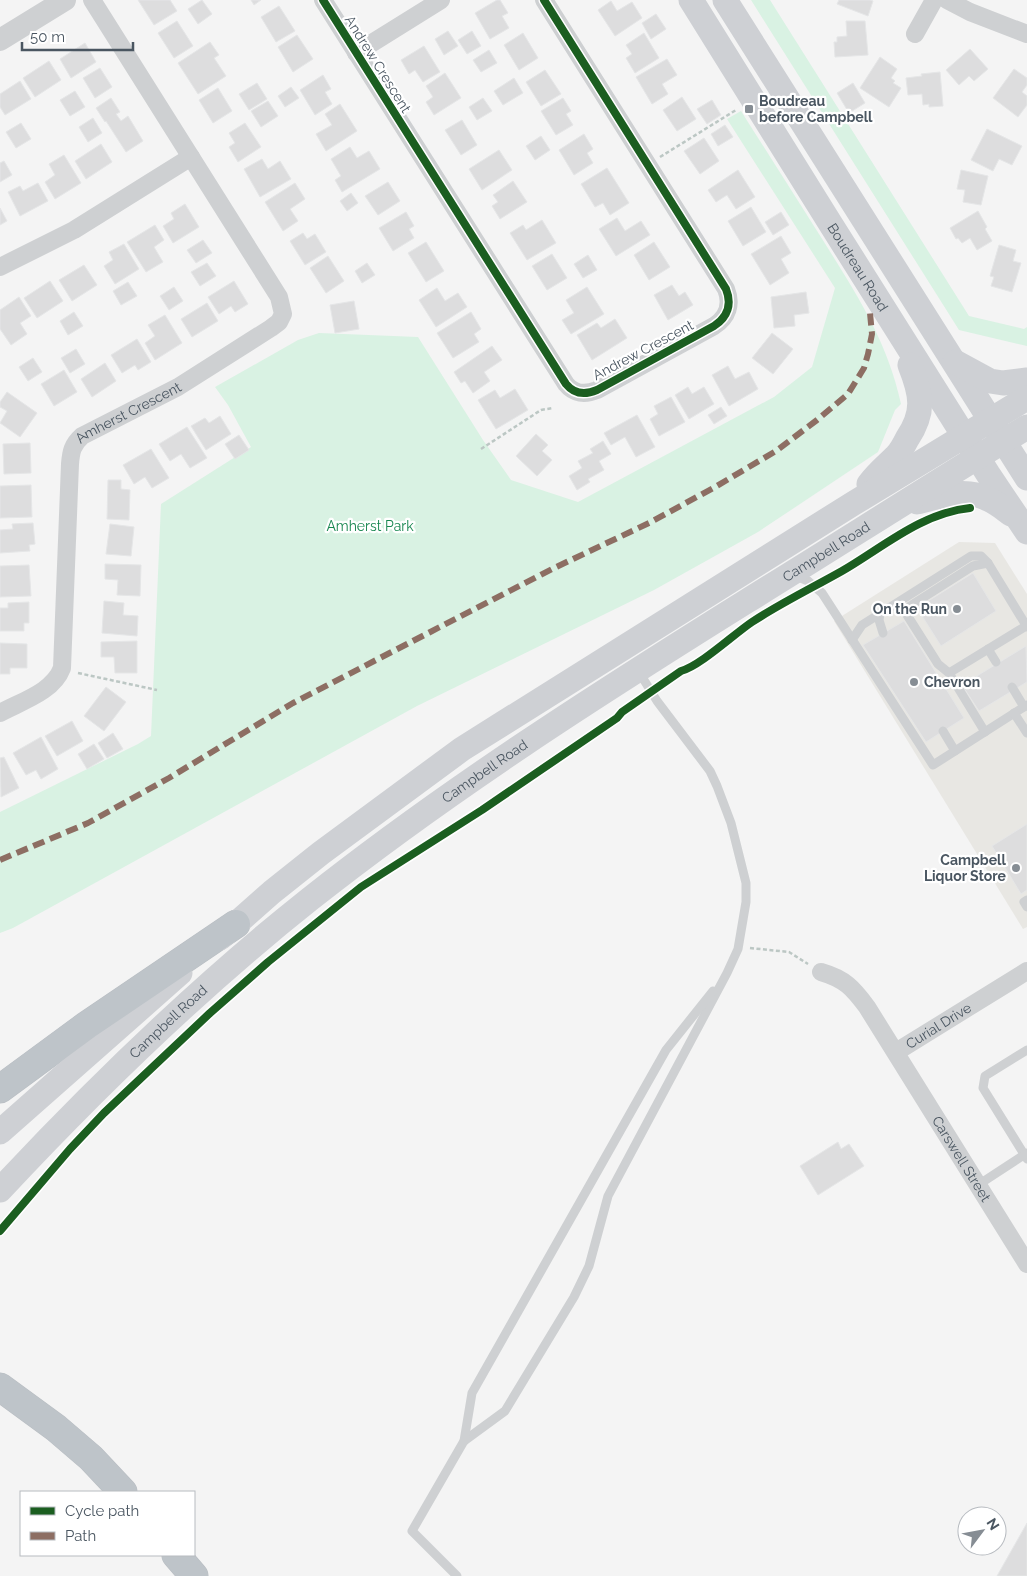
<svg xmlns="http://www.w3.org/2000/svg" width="1027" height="1576" font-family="Raleway,sans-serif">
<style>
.commercial{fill:#e8e7e3}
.green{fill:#d9f2e3}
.building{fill:#ddddde;stroke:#e5e6e7}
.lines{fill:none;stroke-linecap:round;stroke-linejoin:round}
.motorway-casing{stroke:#b9bec3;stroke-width:29}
.path{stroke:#bcc7c4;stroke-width:2.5;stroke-dasharray:4 2.5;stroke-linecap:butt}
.service{stroke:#ced0d2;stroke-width:9}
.minor{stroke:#ced0d2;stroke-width:18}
.tertiary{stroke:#ced0d2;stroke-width:22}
.secondary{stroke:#ced0d4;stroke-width:25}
.motorway{stroke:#bec4c9;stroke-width:28}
.quiet{stroke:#8d6e63;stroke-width:6;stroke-dasharray:12 6;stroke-linecap:butt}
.cycleway-casing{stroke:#fff;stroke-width:11}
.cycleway{stroke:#1b5e20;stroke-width:8}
.poi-dot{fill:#868d94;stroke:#fff;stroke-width:2}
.labels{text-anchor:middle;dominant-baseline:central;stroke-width:4.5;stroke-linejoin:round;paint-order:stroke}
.street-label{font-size:14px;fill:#4a5661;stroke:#fff}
.poi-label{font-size:14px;font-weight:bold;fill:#4a5661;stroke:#fff;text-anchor:start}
.park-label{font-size:14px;fill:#17864f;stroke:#fff}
</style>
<rect width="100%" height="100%" fill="#f4f4f4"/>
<polygon class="commercial" points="959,542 995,543 1027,594 1027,927 1023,929 834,621"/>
<g class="green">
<polygon points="751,0 770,0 969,316 1024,329 1027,327 1027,346 959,330"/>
<path d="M741,111c26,41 52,82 78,123 35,56 68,105 82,170l-6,6 -17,42 -120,80 -104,58 -237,116 -404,222 -13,5v-121l138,-68 13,-8 10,-232 90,-57 -23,-42 -13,-18 83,-47 21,-7 99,4 65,103 28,40 67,22 196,-105 38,-30 23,-79 -108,-169z"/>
</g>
<g class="building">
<polygon points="138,0 170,0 177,11 154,25"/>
<polygon points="202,0 212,14 198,24 188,9"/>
<polygon points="251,0 261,0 254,5"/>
<polygon points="497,0 500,0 508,13 502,16 509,28 490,39 475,13"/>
<polygon points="839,0 870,0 873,1 868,16 837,4"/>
<polygon points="611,1 617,11 632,2 642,18 615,36 598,10"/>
<polygon points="279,6 295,31 276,42 261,17"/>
<polygon points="656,14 666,29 651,39 642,23"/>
<polygon points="177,21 193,46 174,58 158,33"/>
<polygon points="846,21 865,21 868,55 835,57 834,42 837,42 837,37 847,36"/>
<polygon points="448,31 458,46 444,55 435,39"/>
<polygon points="472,31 481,46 467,54 458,40"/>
<polygon points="523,33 538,58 519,70 504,45"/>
<polygon points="644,33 659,58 635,73 626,58 632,54 626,45"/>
<polygon points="297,35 313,59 293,72 278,47"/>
<polygon points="210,42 219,55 214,58 226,76 198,94 178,63"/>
<polygon points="85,43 96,62 71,78 60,59"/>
<polygon points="424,46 440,72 423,82 415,70 409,74 401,60"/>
<polygon points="970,49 988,69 974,81 969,76 959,85 946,70"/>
<polygon points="489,50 497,63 481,72 473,60"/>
<polygon points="880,57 897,69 891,78 895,81 893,83 901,88 889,107 860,88"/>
<polygon points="667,59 677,75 662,84 668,94 652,104 636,77"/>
<polygon points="49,61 61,80 35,97 23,78"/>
<polygon points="100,68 112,87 95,98 83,78"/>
<polygon points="1014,69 1027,78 1027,85 1022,92 1027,96 1027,105 1018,117 993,98"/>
<polygon points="545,70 561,94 541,106 526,82"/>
<polygon points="940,72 943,106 929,107 929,104 923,105 922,94 908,95 906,78 922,76 921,74"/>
<polygon points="445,73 461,98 434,115 426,102 433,97 426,86"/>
<polygon points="323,75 331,89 325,92 332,104 315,115 300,90"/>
<polygon points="514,78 523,93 503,105 494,91"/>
<polygon points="20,81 31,99 5,115 0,107 0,94"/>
<polygon points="257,83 267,99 249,110 239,94"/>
<polygon points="853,83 865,103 849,113 837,93"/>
<polygon points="291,87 299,98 285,107 278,96"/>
<polygon points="218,88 232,111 213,123 199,100"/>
<polygon points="75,91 85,107 70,116 60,100"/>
<polygon points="682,97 696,119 677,131 663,110"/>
<polygon points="111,98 120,112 116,114 121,121 128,116 143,141 126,152 106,121 105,122 96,108"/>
<polygon points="483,98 492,111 477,120 469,107"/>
<polygon points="563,98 571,111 566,114 573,125 556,135 541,111"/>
<polygon points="712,100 721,115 707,124 697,109"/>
<polygon points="268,101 278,116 261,127 251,111"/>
<polygon points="340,104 357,131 326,151 316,134 332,125 325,114"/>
<polygon points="93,118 102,133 88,142 79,127"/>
<polygon points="462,120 477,145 461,155 445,130"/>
<polygon points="21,123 31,139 16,148 6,132"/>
<polygon points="245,123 261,147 238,162 229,147 235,143 229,133"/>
<polygon points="725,125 733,137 718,146 711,134"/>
<polygon points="987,129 1022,146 1012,165 999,159 993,171 971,160"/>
<polygon points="584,134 593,149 587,153 593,163 574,175 559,150"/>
<polygon points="541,136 550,150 535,160 526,146"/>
<polygon points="704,138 719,161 700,174 684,151"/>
<polygon points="101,144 112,162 86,179 75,161"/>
<polygon points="350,147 357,158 369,151 380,169 342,192 335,180 341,176 331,159"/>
<polygon points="499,150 512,170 482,190 469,169"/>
<polygon points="64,155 81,183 55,199 45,182 55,175 49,164"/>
<polygon points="262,159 268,169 280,161 291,179 260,197 244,169"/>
<polygon points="4,161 12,175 0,182 0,163"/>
<polygon points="607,168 629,203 610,215 603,203 595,207 581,184"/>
<polygon points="738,170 755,197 736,209 727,195 716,202 708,190"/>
<polygon points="961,170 988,176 981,205 963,202 965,190 957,189"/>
<polygon points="513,181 527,202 500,219 492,206 498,202 493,195"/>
<polygon points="388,182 400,201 378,215 365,196"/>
<polygon points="38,183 48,201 20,216 8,192 20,186 23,191"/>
<polygon points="295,183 305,199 290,209 298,221 283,231 265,202"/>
<polygon points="351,193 358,203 347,211 340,201"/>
<polygon points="185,204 199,227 173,243 163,226 174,219 171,213"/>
<polygon points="751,207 766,232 743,246 728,221"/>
<polygon points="0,208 7,221 0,225"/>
<polygon points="978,211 987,227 985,229 992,241 977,250 970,238 962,243 958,238 956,239 950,228"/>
<polygon points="406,212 414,226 409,229 414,238 393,251 379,228"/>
<polygon points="781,212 789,225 773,235 765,222"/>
<polygon points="617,218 625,231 641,221 650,235 616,256 599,229"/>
<polygon points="542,220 556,243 527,260 510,233 523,225 526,230"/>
<polygon points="155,225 164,240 154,247 163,262 146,272 127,242"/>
<polygon points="303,233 307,239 315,234 326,252 305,265 290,241"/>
<polygon points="781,236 791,253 781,259 789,273 770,285 751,254"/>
<polygon points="203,240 212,253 196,263 187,250"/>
<polygon points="426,242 444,271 426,282 408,253"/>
<polygon points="654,242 670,267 649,280 634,255"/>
<polygon points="124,244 139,269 115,284 104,266 113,260 109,252"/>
<polygon points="999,245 1016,250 1013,261 1021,263 1012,292 991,286 994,277 990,276"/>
<polygon points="552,254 567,278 547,290 532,266"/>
<polygon points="588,255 597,270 583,278 574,264"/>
<polygon points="328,256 344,281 326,293 310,268"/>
<polygon points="207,263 216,276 200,286 191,272"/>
<polygon points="367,263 375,275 362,283 355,271"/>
<polygon points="84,265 97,285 72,301 59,280"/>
<polygon points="50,281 63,301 37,318 24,298"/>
<polygon points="234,281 248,304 235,312 231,306 219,314 208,297"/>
<polygon points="128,282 137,296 121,305 113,291"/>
<polygon points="672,285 679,296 685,292 693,305 668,320 654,295"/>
<polygon points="174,287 183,301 169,310 160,296"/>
<polygon points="587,287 604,314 571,334 562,320 574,313 566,300"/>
<polygon points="437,288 445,301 458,293 467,307 436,327 419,300"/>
<polygon points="806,292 809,313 794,315 795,326 774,328 771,297"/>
<polygon points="19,297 31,316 20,323 27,334 11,345 0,329 0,310"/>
<polygon points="354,301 359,329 335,333 330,305"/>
<polygon points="207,303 218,321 192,337 181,319"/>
<polygon points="74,312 83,326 68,335 60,321"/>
<polygon points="471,312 481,329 474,334 479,342 453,358 437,333"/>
<polygon points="165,315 182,343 155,360 145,343 155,336 148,325"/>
<polygon points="615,319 627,338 592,360 577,335 597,323 601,328"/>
<polygon points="772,333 793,349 773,374 752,358"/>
<polygon points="137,339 151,362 138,370 135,365 122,373 111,355"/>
<polygon points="492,346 502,360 484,372 490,381 473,393 465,381 461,383 454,372"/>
<polygon points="76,349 85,364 70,373 61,358"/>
<polygon points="33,358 42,372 28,381 19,367"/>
<polygon points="105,363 116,381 92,397 81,379"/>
<polygon points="728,366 735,379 749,372 758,389 729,406 712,375"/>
<polygon points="64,370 77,392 54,406 41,384"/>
<polygon points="688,387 692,394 704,387 714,404 689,419 675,395"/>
<polygon points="515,389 528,410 496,429 478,400 495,390 500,398"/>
<polygon points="7,392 37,413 20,437 0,423 7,411 0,407 0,402"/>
<polygon points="671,397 685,422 659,436 650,419 658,414 654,406"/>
<polygon points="721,407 727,416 714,424 708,415"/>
<polygon points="637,415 655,447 636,457 625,437 611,445 604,433"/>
<polygon points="220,416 231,434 206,450 191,426 205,418 209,423"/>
<polygon points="187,427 207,458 190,468 181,454 170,461 159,444"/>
<polygon points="536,434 548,445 542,451 552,460 537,476 516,456"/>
<polygon points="239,435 249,450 235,459 225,444"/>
<polygon points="603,441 611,454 599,461 604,470 588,479 590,482 577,490 569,476 582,468 578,461 593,453 590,449"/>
<polygon points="30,443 31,473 4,474 3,444"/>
<polygon points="151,449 169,478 152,488 145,477 134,484 123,465"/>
<polygon points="108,480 121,480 121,489 130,490 129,520 107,519"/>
<polygon points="31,485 32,517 0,518 0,486"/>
<polygon points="33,523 35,544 29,545 30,551 0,553 0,530 13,529 12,524"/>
<polygon points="110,524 134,527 131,556 106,554"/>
<polygon points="105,564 141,565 140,596 117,595 118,580 105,579"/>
<polygon points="29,565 31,596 0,597 0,566"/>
<polygon points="973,573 996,611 941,646 917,608"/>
<polygon points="104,601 124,603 123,615 138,616 137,636 102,633"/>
<polygon points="29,602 29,623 24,623 24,631 0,631 0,608 8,608 8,603"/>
<polygon points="904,621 964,718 926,742 863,645"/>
<polygon points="137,641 137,673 115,673 114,657 101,657 101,642"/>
<polygon points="0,643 27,644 27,668 10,668 10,674 0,674"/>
<polygon points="1026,646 1027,682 979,711 962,685"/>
<polygon points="106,687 126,702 104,731 84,716"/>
<polygon points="72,721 83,741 57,756 45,736"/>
<polygon points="113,733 123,749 107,758 98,743"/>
<polygon points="41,737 58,769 41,779 36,770 26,775 13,753"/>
<polygon points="94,744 104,759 87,769 78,754"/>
<polygon points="4,757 19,788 1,797 0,758"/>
<polygon points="1027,824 1027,890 1021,894 992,846"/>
<polygon points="838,1142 841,1149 849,1144 864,1166 818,1195 800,1166"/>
<polygon points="1027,1523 1027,1576 997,1576"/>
</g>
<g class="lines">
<defs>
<g id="motorway">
<polyline points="0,1089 87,1025 236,924"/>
<polyline points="0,1387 56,1428 91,1458 123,1492"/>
<polyline points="176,1555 194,1576"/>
</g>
</defs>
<use href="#motorway" class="motorway-casing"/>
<g class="path">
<polyline points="660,157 736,110"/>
<polyline points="481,449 541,410 553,408"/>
<polyline points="78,673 157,690"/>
<polyline points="750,948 789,952 808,964"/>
</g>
<g class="service">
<polyline points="796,576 808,581 822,593 933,765 1027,705"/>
<polyline points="880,614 879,620 883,633"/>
<polyline points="852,640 862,625 971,556 981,556 988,563 1027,627"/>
<polyline points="988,649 996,662"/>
<polyline points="949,673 938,664 907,615 908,610 910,606 973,566 988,563"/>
<polyline points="1012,687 1024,707"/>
<polyline points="1014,713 1027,733"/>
<polyline points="943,731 955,751"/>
<polyline points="985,732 949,673 1026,626"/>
<polyline points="1027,900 1024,902 1027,907"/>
<polyline points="1027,1050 985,1076 983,1088 1027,1159"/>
<polyline points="978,1185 1027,1153"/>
<polyline points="464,1441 505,1411 574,1297 589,1266 608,1196 727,973 738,949 746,902 746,883 731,823 717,786 710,771 657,701 639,672"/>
<polyline points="457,1576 412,1531 464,1441 472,1393 666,1050 713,991"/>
</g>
<g class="minor">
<path d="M323,0l243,384c8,10 19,11 31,6l117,-64c14,-9 18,-22 12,-37l-182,-289"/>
<polyline points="947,0 970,12 1027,34"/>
<polyline points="915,34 934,0"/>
<polyline points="356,53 441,0"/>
<polyline points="0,267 74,230 191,157"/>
<path id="s1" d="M0,713c22,-12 53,-21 62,-45l8,-204c1,-12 2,-19 12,-28l96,-49 93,-59 8,-6 4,-8 -4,-17 -187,-297"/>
<path id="s2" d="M821,972c24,7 32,16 46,35l160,257"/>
<path id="s3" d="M896,1052l131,-81"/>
</g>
<polyline class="tertiary" points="0,40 65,0"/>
<g class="secondary">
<path id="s4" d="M691,0l139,223 158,251 39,58"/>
<polyline points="725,0 1027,478"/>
<polyline points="955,362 990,381 1003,383 1027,380"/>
<path d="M869,484c8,-11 18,-19 27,-28 5,-5 8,-11 11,-17 18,-27 15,-44 3,-74"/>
<path d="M917,502c23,-6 49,-14 71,-3 8,3 16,10 23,15"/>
<polyline points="220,938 272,892 321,853 462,749 854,503 1027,398"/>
<polyline points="0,1132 180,973"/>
<path id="s5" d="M0,1190c97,-104 199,-203 310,-291 139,-110 288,-205 437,-298 94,-58 186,-117 280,-174"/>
</g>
<use href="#motorway" class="motorway"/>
<polyline class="quiet" points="0,860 88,823 169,778 293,703 552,569 649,523 715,487 776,451 817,420 848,394 864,368 868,354 872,334 870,313"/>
<defs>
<g id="cycleway">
<path d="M323,0l243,384c8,10 19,11 31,6l117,-64c14,-9 18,-22 12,-37l-182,-289"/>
<path d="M0,1231l70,-82 34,-36 106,-100 58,-51 93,-75 121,-77 135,-92 5,-6 59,-41c19,-5 53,-37 71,-49 29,-19 60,-34 90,-51 40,-23 79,-58 128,-63"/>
</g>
</defs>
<use href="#cycleway" class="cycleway-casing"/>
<use href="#cycleway" class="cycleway"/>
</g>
<g class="poi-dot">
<rect x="744" y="104" width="10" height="10" rx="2.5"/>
<circle cx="957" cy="609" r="5"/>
<circle cx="914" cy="682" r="5"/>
<circle cx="1016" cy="868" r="5"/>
</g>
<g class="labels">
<g class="street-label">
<text transform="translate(378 64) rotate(58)">Andrew Crescent</text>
<text stroke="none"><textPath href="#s4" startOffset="315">Boudreau Road</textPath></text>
<text transform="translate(643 350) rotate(-28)">Andrew Crescent</text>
<text stroke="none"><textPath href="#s1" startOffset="366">Amherst Crescent</textPath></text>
<text stroke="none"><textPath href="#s5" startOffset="1048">Campbell Road</textPath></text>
<text stroke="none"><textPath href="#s5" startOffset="642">Campbell Road</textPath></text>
<text stroke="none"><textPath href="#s5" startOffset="238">Campbell Road</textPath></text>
<text stroke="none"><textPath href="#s3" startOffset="50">Curial Drive</textPath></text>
<text stroke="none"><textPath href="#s2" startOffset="238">Carswell Street</textPath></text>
</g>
<g class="poi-label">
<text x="759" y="101">Boudreau<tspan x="759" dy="16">before Campbell</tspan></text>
<text x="947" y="609" text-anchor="end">On the Run</text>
<text x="924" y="682">Chevron</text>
<text x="1006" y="860" text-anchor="end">Campbell<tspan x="1006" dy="16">Liquor Store</tspan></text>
</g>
<g class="park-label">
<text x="370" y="526">Amherst Park</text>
</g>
</g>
<rect x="20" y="1491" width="175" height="65" fill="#ffffff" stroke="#b7bbc0"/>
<rect x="30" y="1507" width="25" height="8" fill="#1b5e20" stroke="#b7bbc0"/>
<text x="65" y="1516" font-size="15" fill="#4a5661">Cycle path</text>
<rect x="30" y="1532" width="25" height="8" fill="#8d6e63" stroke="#b7bbc0"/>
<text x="65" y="1541" font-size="15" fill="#4a5661">Path</text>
<g transform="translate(982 1531) rotate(58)"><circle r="24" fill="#ffffff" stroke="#b7bbc0"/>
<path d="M0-4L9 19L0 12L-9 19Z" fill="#868d94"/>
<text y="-8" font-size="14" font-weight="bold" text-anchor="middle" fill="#4a5661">N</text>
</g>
<path d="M22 42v8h111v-8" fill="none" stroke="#4a5661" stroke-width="2.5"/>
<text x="30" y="42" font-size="15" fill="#4a5661" stroke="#ffffff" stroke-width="4" paint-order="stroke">50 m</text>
</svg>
